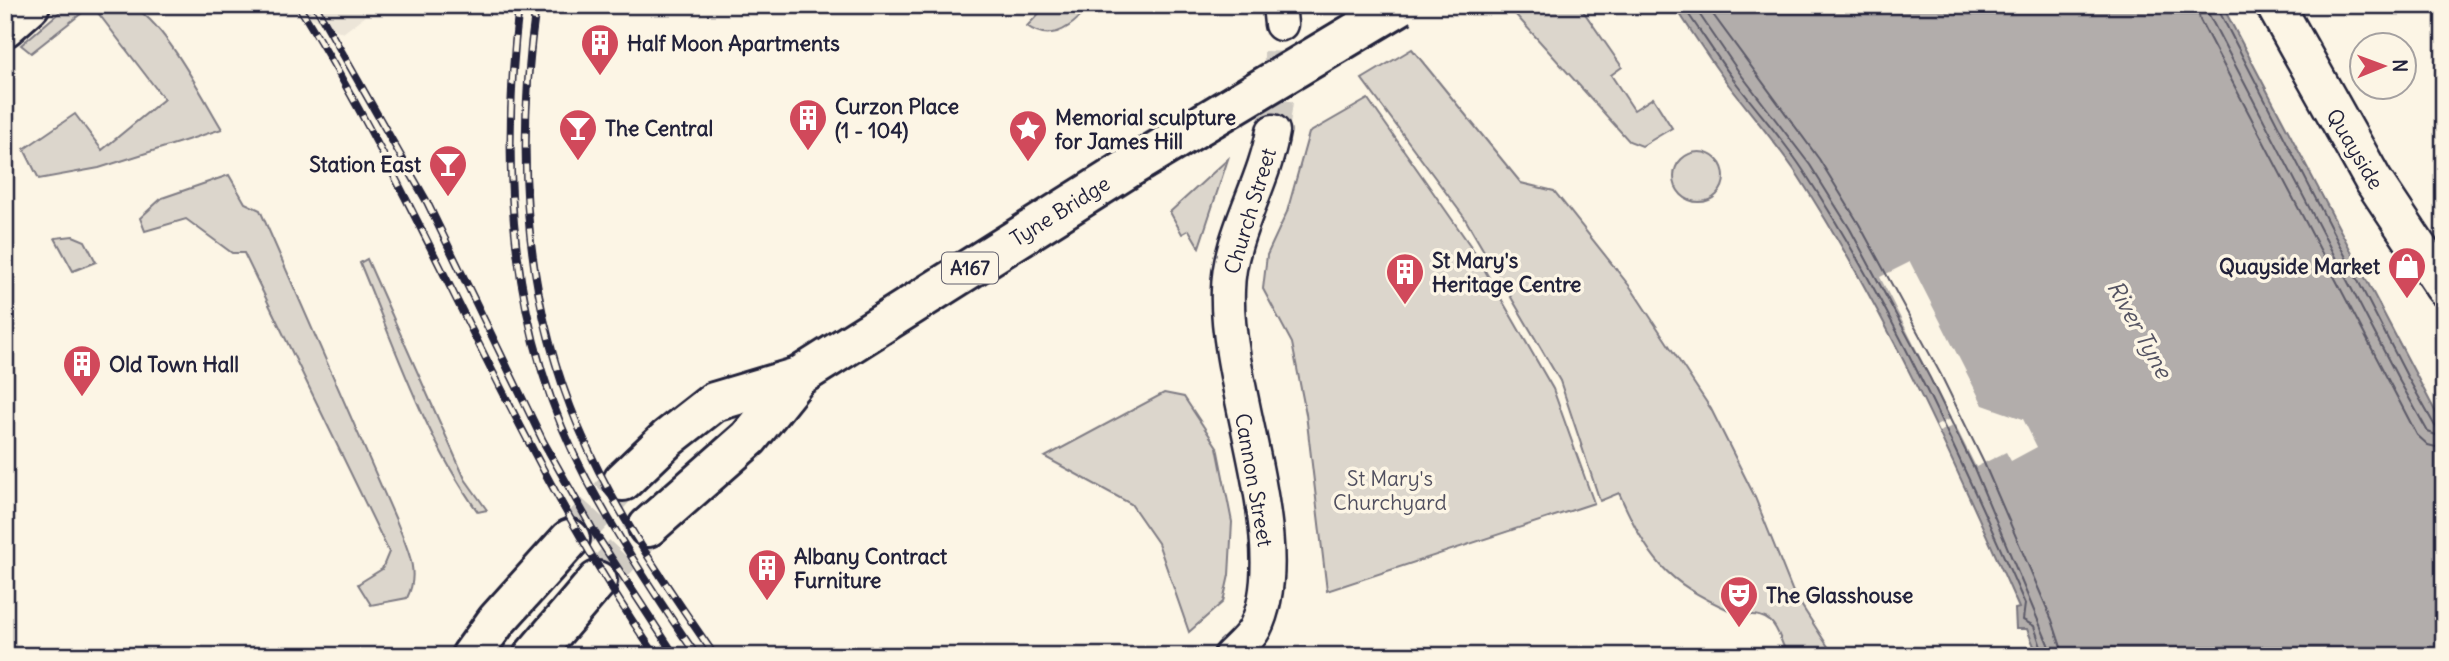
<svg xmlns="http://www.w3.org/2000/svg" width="2449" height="661" font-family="Delius,sans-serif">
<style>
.built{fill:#ece5d8}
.green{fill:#dcd6cc;stroke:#7f7c84;stroke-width:2}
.water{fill:#b2adab;stroke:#78757e;stroke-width:2}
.pier{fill:#fcf5e5}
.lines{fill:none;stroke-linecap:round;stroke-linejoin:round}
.shore{stroke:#5c5a68;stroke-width:2}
.tertiary-tunnel{stroke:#d0cbc3;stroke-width:32;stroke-dasharray:32 16;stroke-linecap:butt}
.trunk-tunnel{stroke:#d0cbc3;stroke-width:38;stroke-dasharray:38 19;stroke-linecap:butt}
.tertiary-casing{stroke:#22223b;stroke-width:37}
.secondary-casing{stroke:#22223b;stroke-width:42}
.trunk-casing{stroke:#22223b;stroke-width:44}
.tertiary{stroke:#fcf5e5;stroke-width:32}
.secondary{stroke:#fcf5e5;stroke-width:37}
.trunk{stroke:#fcf5e5;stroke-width:38}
.rail-casing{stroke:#22223b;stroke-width:8}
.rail{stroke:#fcf5e5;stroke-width:5;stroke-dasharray:16;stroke-linecap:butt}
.trunk-bridge-casing{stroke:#22223b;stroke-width:44;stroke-linecap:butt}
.trunk-bridge{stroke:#fcf5e5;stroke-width:38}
.labels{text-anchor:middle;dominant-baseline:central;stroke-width:7;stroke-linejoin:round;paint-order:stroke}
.shield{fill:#fcf5e5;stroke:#63616e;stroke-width:2}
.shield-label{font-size:19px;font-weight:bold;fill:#22223b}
.poi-label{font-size:21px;font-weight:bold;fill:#22223b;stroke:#fcf5e5;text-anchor:start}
.street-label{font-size:21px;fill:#22223b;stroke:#fcf5e5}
.park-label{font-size:21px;fill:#504f5f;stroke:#fcf5e5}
.water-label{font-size:23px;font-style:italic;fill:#545362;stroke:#fcf5e5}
</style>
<rect width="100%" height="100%" fill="#fcf5e5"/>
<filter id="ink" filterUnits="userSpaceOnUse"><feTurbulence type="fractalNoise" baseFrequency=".0143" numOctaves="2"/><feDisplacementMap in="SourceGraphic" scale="14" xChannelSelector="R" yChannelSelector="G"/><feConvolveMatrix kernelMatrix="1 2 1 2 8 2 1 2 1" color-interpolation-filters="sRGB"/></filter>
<g filter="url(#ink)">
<polygon class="built" points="285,5 370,5 363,18 343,33"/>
<g class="green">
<polygon points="68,5 92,5 31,53 21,45"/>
<path d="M92,5c12,0 28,-3 39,1 32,13 72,92 91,123l-123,39 -60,11 -15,-30 51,-35 27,36 62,-51z"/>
<path d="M1047,5h43c-16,21 -38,39 -63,21z"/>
<polygon points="1507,5 1579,5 1622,67 1611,75 1634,110 1653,98 1672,128 1642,146 1629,141"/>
<path d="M1412,49l109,134 33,8 77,97 80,121 43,86 39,97 41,64h-45c-8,-10 -9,-26 -18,-34 -12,-11 -26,-4 -40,-11 -67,-30 -82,-52 -112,-118l-19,8 -40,-120 -96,-164 -102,-138z"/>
<polygon points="1368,99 1472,248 1553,389 1594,503 1327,591 1306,414 1292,343 1263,289 1267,255 1287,212 1309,133"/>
<circle cx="1699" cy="177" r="25"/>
<polygon points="1228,159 1199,247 1189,230 1182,234 1170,212"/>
<path d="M229,175l16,28 15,7 136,310c10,26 25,52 11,78l-36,7 -13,-21 24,-15 7,-17 -145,-299h-12l-46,-34 -41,12 -5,-13 22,-20z"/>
<polygon points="73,236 85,241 96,262 73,271 55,238"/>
<path d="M367,259l98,220 22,31 -9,2c-53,-74 -83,-165 -118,-249z"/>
<polygon points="1164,393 1184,397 1217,447 1232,522 1229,575 1223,602 1189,632 1158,543 1131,504 1045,457"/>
</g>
<path class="water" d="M1674,5h548l222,423v228h-406l-11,-27h-11l-1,-20 4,-1c-65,-147 -132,-295 -220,-431 -21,-32 -47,-62 -71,-93 -19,-25 -36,-52 -54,-79z"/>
<polygon class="pier" points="1910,262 1983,405 2023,419 2037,447 2011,461 2006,452 1976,467 1955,425 1939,432 1936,426 1951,418 1880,277"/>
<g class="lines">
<g class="shore">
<path d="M1682,5c18,25 34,51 52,75 23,31 50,60 71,93 88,135 155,284 220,431l-2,16 11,6 10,30"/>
<polyline points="1693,5 1739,72 1810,165 1850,229 1930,378 1974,468 2053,656"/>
<polyline points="1706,5 1819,159 1859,224 1940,373 1984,463 2052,620 2064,656"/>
<polyline points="2197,5 2200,20 2417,435 2428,445 2444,449"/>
<polyline points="2207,5 2209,15 2399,380 2428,432 2444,438"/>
<polyline points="2216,5 2407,376 2435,426 2444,430"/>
</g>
<polyline class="tertiary-tunnel" points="1273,131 1279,86 1281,24"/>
<g class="trunk-tunnel">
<polyline points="570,539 623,481"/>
<polyline points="597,581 648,527"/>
</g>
<defs>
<g id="tertiary">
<polyline points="1279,5 1281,24"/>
<path d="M1230,656c8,-8 20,-18 25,-28 41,-82 -31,-242 -27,-338 1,-55 36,-105 45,-159"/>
</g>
<polyline id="secondary" points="2275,5 2373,180 2444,287"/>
<g id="trunk">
<polyline points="5,27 30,5"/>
<polyline points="623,481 668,438 714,402 798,377 1132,166"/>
<polyline points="648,527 749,438 798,377"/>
<polyline points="471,656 497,620 570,539"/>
<polyline points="533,656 597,581"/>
</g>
</defs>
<use href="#tertiary" class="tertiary-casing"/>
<use href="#secondary" class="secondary-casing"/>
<use href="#trunk" class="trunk-casing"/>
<use href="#tertiary" class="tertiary"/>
<use href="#secondary" class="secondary"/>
<use href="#trunk" class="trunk"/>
<defs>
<g id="rail">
<path d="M298,5c132,211 216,447 358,651"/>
<polyline points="315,5 427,202 543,441 593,530 675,656"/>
<path d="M519,5c-19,162 -10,329 68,475 33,61 71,120 110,176"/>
<path d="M536,5c-20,143 -14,289 43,423 34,82 86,155 136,228"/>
</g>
</defs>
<use href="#rail" class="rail-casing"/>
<use href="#rail" class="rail"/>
<defs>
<polyline id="trunk-bridge" points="1132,166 1401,5"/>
</defs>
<use href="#trunk-bridge" class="trunk-bridge-casing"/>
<use href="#trunk-bridge" class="trunk-bridge"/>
</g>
</g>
<defs>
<symbol id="building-pin" viewBox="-11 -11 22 30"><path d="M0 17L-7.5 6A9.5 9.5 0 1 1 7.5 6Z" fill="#d1495b" stroke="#fcf5e5"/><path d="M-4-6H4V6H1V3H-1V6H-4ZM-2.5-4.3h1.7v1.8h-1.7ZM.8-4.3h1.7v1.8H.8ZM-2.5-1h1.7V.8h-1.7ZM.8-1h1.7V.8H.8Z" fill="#fff"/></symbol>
<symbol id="bar-pin" viewBox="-11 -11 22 30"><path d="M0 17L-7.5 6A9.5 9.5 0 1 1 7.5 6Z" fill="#d1495b" stroke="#fcf5e5"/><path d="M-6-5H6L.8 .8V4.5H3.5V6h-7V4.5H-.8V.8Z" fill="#fff"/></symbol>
<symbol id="sight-pin" viewBox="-11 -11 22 30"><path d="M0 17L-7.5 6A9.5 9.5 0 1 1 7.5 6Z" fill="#d1495b" stroke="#fcf5e5"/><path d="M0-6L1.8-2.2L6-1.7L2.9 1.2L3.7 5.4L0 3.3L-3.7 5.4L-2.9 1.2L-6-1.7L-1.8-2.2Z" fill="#fff"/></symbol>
<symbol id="shop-pin" viewBox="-11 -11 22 30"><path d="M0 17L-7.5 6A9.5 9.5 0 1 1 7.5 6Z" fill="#d1495b" stroke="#fcf5e5"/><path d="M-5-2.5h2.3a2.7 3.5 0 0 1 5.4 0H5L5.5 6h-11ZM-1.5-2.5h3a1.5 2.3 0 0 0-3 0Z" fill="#fff"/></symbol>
<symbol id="theatre-pin" viewBox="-11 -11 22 30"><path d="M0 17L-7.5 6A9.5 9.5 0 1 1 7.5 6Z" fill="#d1495b" stroke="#fcf5e5"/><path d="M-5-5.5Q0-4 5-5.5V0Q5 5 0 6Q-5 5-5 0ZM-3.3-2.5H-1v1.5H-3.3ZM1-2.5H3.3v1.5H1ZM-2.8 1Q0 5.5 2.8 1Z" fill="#fff"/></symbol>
</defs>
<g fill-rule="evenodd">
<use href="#building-pin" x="578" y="21" width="44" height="60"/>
<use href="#building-pin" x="786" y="96" width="44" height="60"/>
<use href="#bar-pin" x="556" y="106" width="44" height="60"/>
<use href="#sight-pin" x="1006" y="107" width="44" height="60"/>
<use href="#bar-pin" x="426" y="142" width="44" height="60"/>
<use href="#shop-pin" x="2385" y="244" width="44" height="60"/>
<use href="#building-pin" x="1383" y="250" width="44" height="60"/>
<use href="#building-pin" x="60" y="342" width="44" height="60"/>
<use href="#building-pin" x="745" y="546" width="44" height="60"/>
<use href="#theatre-pin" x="1717" y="573" width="44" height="60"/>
</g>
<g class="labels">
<rect class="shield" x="942" y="252.5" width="56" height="31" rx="5"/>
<g class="shield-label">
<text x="970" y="268">A167</text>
</g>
<g class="poi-label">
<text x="627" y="43">Half Moon Apartments</text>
<text x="835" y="106">Curzon Place<tspan x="835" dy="24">(1 - 104)</tspan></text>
<text x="1055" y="117">Memorial sculpture<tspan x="1055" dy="24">for James Hill</tspan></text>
<text x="605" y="128">The Central</text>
<text x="421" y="164" text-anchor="end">Station East</text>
<text x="1432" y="260">St Mary's<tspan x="1432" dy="24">Heritage Centre</tspan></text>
<text x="2380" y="266" text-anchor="end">Quayside Market</text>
<text x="109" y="364">Old Town Hall</text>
<text x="794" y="556">Albany Contract<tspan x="794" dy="24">Furniture</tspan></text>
<text x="1766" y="595">The Glasshouse</text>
</g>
<g class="street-label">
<text transform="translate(2355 149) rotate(59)">Quayside</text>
<text transform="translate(1060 211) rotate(-32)">Tyne Bridge</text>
<text transform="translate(1250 211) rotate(-73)">Church Street</text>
<text transform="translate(1254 480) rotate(80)">Cannon Street</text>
</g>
<g class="park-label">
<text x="1390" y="478">St Mary's<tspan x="1390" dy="24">Churchyard</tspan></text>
</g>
<g class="water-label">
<text transform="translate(2140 329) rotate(61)">River Tyne</text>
</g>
</g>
<rect width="2449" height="661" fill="none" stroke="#fcf5e5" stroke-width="28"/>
<rect x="14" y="14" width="2421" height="633" fill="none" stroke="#22223b" stroke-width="2.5" filter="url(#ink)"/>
<g transform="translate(2383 66) rotate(89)"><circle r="33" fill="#fcf5e5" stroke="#a5a1a1" stroke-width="2"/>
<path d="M0-5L12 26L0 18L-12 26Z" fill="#d1495b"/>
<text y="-10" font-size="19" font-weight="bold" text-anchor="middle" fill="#22223b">N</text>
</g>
</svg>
